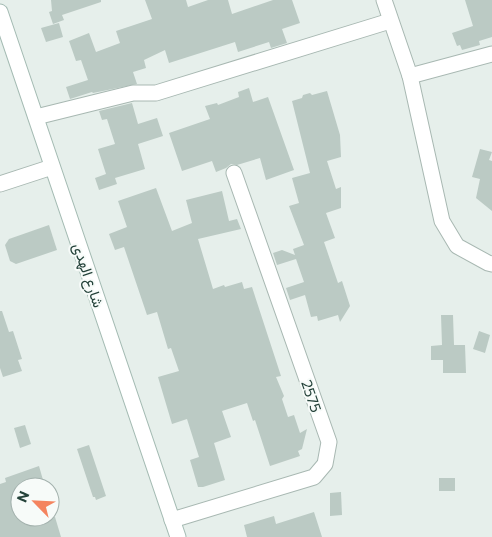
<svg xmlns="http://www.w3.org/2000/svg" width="492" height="537" font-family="Commissioner,Vazirmatn,sans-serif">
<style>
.building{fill:#bbcac4}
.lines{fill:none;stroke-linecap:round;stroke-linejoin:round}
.street-casing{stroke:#a8b8b2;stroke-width:17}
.secondary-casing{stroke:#a4bbb3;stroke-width:17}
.street{stroke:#fff;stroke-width:15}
.secondary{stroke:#fff;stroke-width:15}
.labels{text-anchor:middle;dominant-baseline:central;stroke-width:4;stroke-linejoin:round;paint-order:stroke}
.street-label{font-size:15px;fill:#24423a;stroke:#f7fbf9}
</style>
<rect width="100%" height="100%" fill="#e6efeb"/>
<g class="building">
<polygon points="51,0 101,0 101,2 62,15 64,20 53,24 49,12 52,11"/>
<polygon points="145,0 186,0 188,7 208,0 228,0 232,14 273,0 292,0 300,23 282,29 287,43 271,48 269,42 238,52 235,42 169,63 165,50 144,60 146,68 133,72 137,84 93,93 92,92 70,99 66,87 88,80 81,60 76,61 69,41 89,33 96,52 120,43 116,31 152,19"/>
<polygon points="465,0 492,0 492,37 479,41 480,45 462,50 460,45 457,46 452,33 473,26"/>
<polygon points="59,23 63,37 46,42 41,28"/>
<polygon points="249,88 253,102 268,97 294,170 266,180 260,158 237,165 231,164 226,168 216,172 212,161 182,171 169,133 210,119 205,106 217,103 218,105 239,97 238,92"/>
<polygon points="327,91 340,135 341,157 327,161 336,189 341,187 341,208 326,213 335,238 324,242 338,283 342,281 350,306 340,322 338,315 318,321 317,316 311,317 305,295 290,300 286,288 304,282 296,259 277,265 273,253 282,250 295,255 293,249 304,245 289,206 299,203 292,178 310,173 292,101 302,98 303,95 310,93 312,95"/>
<polygon points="132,103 138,124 157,118 163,136 138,144 145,169 115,178 117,184 99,190 95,178 106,174 98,149 115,144 107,119 102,120 99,111"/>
<polygon points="480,149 492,152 489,160 492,161 492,211 476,198 480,179 472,177"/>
<polygon points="156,188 172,231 192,223 186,200 222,191 229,221 237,219 241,229 198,239 213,289 224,285 225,287 242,282 244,289 252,287 281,376 276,377 284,396 282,399 288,417 294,415 300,433 307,429 302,449 298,451 300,456 270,466 255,420 253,421 247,403 222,411 231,437 214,443 225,480 203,487 198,487 190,460 199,457 187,419 172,424 158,377 179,371 171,348 168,349 157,312 147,315 124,247 115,250 109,234 127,227 118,201"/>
<polygon points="49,225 57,250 16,264 10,261 5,245 9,239"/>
<polygon points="0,311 2,311 9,332 13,331 22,359 18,360 22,371 3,377 0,368"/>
<polygon points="441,315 453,315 454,345 465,345 466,373 443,373 443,360 431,360 431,346 442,345"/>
<polygon points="479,331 490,335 485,353 473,349"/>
<polygon points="25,425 31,444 20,448 14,428"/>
<polygon points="89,445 106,496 96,500 95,497 93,497 77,449"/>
<polygon points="39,466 45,487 20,487 20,517 55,517 61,537 0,537 0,484 6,482 5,478"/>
<rect x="439" y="478" width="16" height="13"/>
<polygon points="341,492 342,515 330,516 330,493"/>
<polygon points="314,512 322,537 247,537 244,525 274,516 276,524"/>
</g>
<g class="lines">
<defs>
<g id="street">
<polyline points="384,0 410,76 492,54"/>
<polyline points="410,76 442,221 457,246 488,263 492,264"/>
<polyline points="36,117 133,93 156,93 390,21"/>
<polyline points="0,184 52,167"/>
<polyline points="172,520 314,477 325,464 329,442 234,173"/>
</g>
<polyline id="secondary" points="0,12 178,537"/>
</defs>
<use href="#street" class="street-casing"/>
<use href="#secondary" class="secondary-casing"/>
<use href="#street" class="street"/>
<use href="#secondary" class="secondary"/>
</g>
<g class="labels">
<g class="street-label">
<text transform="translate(89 275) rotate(71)">شارع الهدى</text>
<text transform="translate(312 396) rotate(71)">2575</text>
</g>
</g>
<g transform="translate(35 502) rotate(294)"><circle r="24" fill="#f7fbf9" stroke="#a3b1ad"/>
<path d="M0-4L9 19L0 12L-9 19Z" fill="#f4845f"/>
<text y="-8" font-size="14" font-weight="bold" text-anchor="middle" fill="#24423a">N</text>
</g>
</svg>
